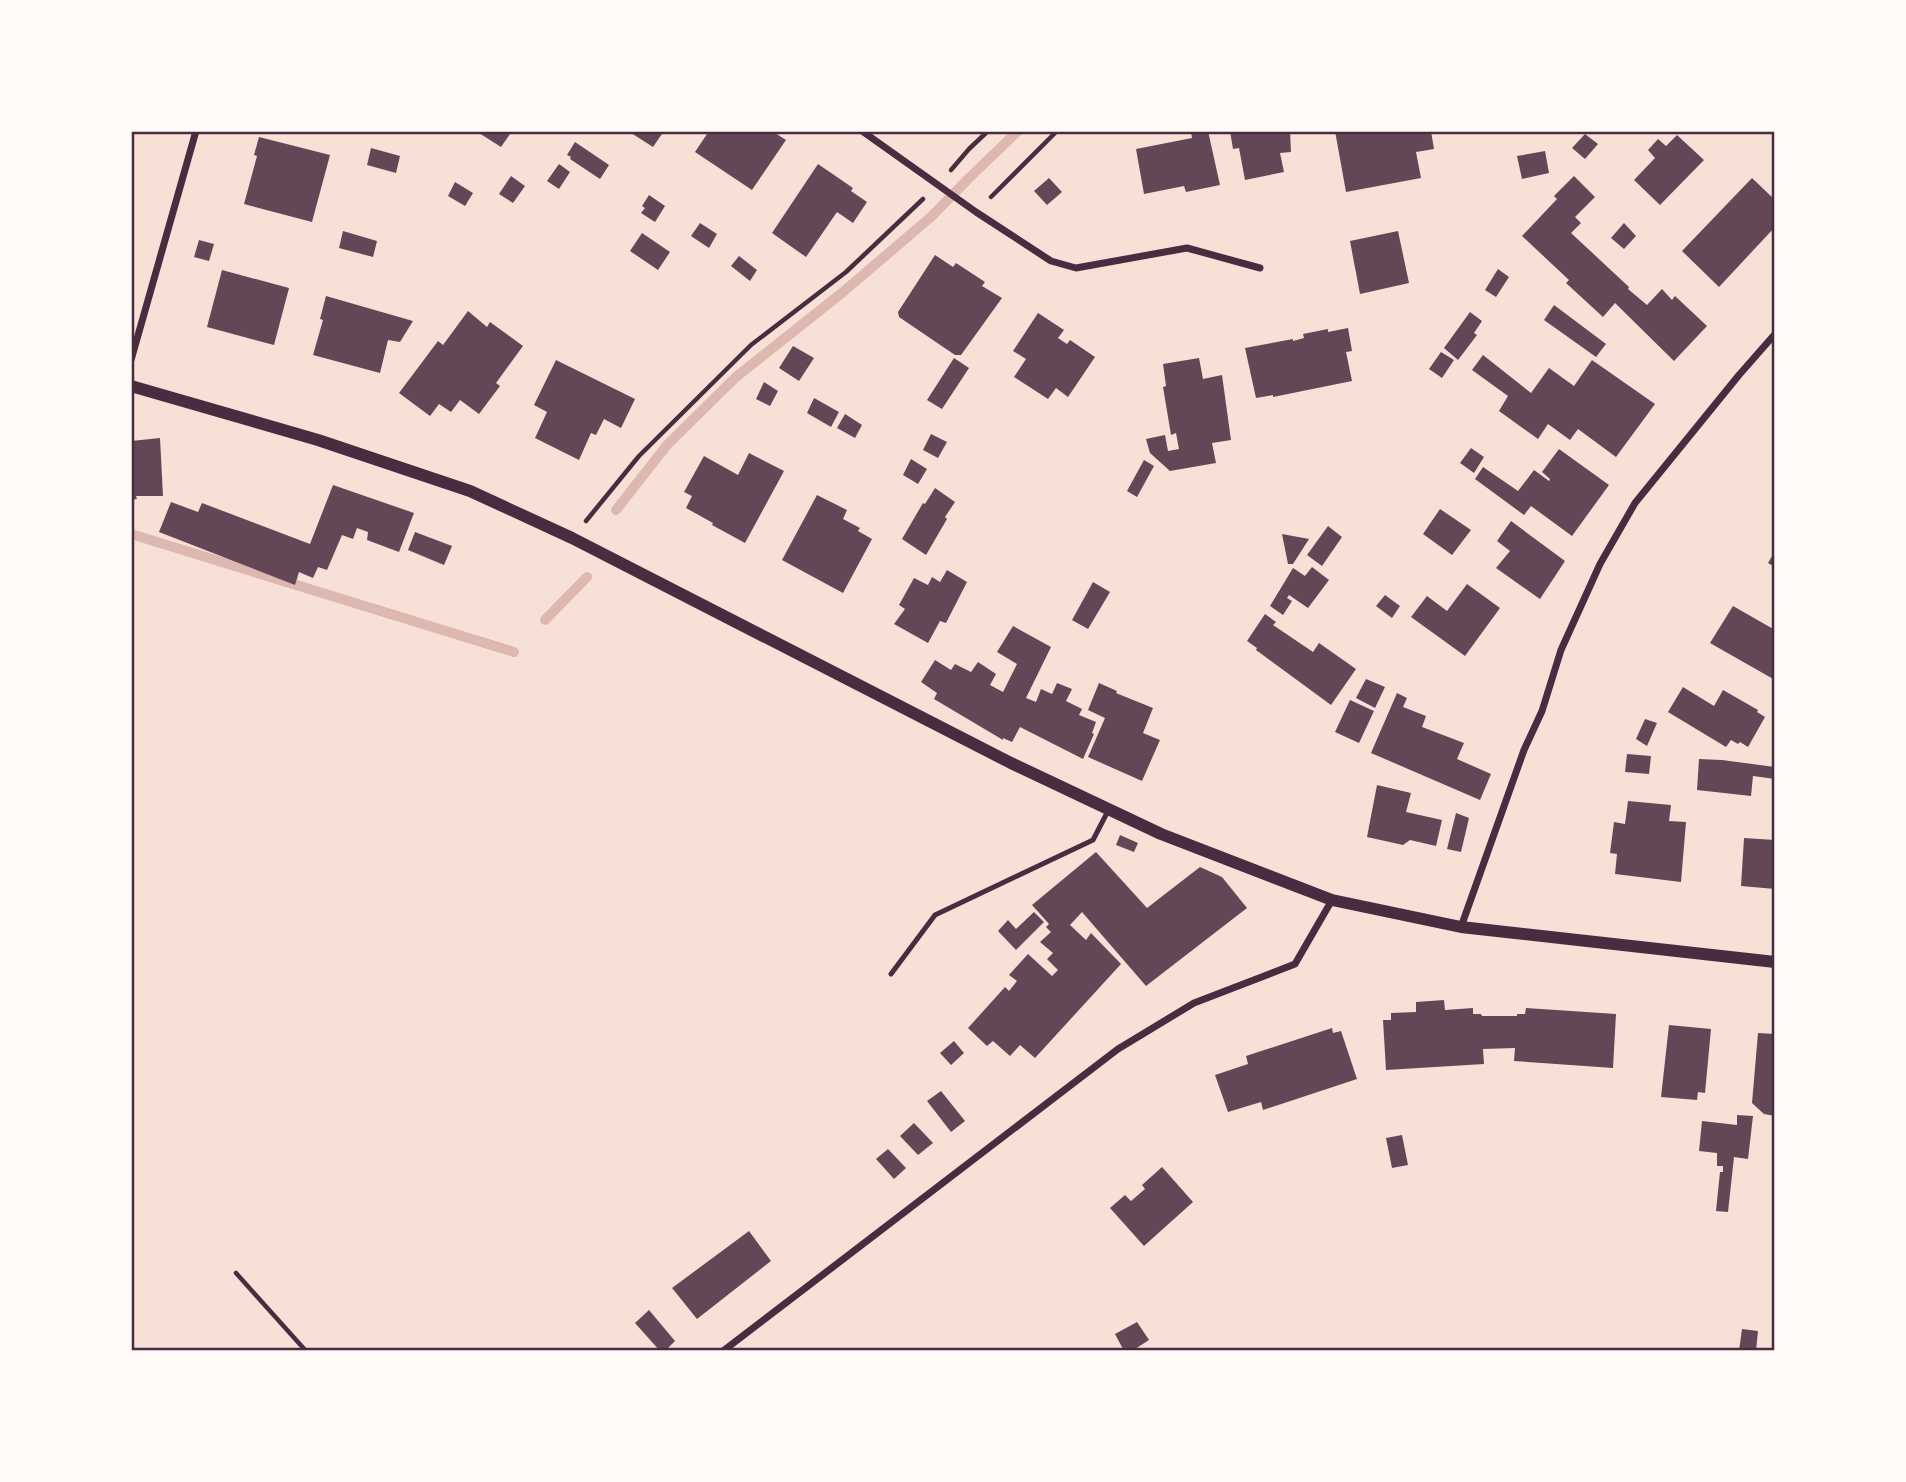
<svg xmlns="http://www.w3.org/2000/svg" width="1906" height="1482" font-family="Lato,sans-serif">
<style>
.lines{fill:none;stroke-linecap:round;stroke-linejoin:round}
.stream{stroke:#dcb8b0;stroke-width:10}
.building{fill:#644757}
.path{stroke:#4a2c40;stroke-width:4.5}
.service{stroke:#4a2c40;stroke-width:5}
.minor{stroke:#4a2c40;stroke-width:7}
.tertiary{stroke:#4a2c40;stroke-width:12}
.neatline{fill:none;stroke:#4a2c40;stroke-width:2.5}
</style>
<rect width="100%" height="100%" fill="#f7e1d7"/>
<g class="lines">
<g class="stream">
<polyline points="616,510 667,445 736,377 843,292 932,216 970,177 1018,131"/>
<polyline points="131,534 514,652"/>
<polyline points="545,620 587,577"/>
</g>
</g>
<g class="building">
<polygon points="480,131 512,131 501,147 479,133"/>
<polygon points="628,131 664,131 653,147"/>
<polygon points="709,131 772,131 786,140 752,190 695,152"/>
<polygon points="1191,131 1208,131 1220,185 1186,192 1184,186 1144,194 1136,149 1192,138"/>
<polygon points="1230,131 1290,131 1291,152 1280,153 1284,172 1245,180 1239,148 1233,149"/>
<polygon points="1335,131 1431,131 1434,149 1416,152 1421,178 1346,192"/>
<polygon points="1585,134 1598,144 1585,159 1572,148"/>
<polygon points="1677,135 1704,160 1660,205 1634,180 1655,158 1648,150 1658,139 1666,146"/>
<polygon points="259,137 330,155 312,222 244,204 257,156 254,155"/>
<polygon points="575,142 609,165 600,179 570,159 571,157 567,155"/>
<polygon points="371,148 400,156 396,173 367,165"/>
<polygon points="1545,151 1549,173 1522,179 1517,156"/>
<polygon points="559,164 570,172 559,189 547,181"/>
<polygon points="818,164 853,188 851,191 867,202 853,223 837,212 806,257 772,233"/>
<polygon points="511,176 525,186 513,203 499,194"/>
<polygon points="1574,176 1595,197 1575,217 1581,223 1571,233 1629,287 1628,289 1647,305 1662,289 1672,300 1675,296 1707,326 1674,361 1615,303 1603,317 1566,283 1569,280 1522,236 1557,199 1554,196"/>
<polygon points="1049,178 1062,192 1047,205 1034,191"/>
<polygon points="1752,178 1775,200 1775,227 1719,287 1682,251"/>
<polygon points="455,182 473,193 465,206 448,196"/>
<polygon points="649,195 665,206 655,222 641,213 645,208 642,206"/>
<polygon points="700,223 717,234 709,248 691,236"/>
<polygon points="1624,223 1636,236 1624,249 1611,238"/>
<polygon points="343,231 377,241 373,257 339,248"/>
<polygon points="1398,231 1409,283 1360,294 1350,241"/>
<polygon points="642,233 670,252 658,270 630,251"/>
<polygon points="199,240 214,244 209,261 194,257"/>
<polygon points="935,255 953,267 956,263 985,282 982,286 1002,298 961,355 955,355 899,317 898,312"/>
<polygon points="739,256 757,270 750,281 731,266"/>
<polygon points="1498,269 1509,277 1496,297 1485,290"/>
<polygon points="222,270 289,288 274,345 207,327"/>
<polygon points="326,296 413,321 400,342 388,340 380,373 313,355 323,320 320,319"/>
<polygon points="1554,305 1606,344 1596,357 1544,320"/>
<polygon points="468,311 487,327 490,322 523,346 496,383 500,386 479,414 460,400 451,412 439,404 430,416 399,393 438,341 443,345"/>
<polygon points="1470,312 1482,321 1474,333 1477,335 1458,360 1444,348"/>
<polygon points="1038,313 1064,330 1058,338 1067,344 1070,340 1095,357 1068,397 1056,388 1048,399 1014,377 1026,359 1013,351"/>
<polygon points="1348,328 1352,351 1346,352 1352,381 1273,397 1273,395 1256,398 1245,348 1293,339 1293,341 1304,338 1303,334 1328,329 1328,332"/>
<polygon points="793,346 814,358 799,381 779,368"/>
<polygon points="1441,352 1454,360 1442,378 1429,369"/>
<polygon points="1483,355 1531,393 1549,368 1574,386 1592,360 1655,404 1616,457 1578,429 1570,440 1548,424 1538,439 1499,411 1508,396 1472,370"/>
<polygon points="954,358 969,368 942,409 927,400"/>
<polygon points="1199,358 1203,379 1222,375 1231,440 1212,443 1216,463 1170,471 1150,453 1146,439 1165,435 1168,451 1179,449 1176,433 1171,435 1163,387 1166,386 1163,364"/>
<polygon points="556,360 635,399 621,428 604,419 596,435 591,433 579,460 535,438 547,412 534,405"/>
<polygon points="764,382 778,391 770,406 756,399"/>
<polygon points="814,398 839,412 831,427 807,413"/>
<polygon points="845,414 862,425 855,438 837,428"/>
<polygon points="931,434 947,442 938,458 923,450"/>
<polygon points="160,438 163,496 136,496 137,499 131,500 131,441"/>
<polygon points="1471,448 1484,457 1474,473 1460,463"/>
<polygon points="1559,449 1609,485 1572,536 1531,506 1524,515 1475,479 1483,467 1518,491 1534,470 1549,481 1550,479 1542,472"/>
<polygon points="749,453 784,471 745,543 712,525 713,523 686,508 692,496 684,492 704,456 738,475"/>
<polygon points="911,459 927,469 918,484 903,475"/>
<polygon points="1144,460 1154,466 1137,497 1127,491"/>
<polygon points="333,485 414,513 399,552 367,540 368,532 357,528 353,539 342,535 327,570 318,567 313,578 299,572 295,585 159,532 171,502 198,512 202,503 310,544"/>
<polygon points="935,488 955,502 945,517 947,519 926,555 902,539 923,503 925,504"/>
<polygon points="817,495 847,510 843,519 860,528 858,531 872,539 843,593 782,560"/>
<polygon points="1440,509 1471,530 1452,555 1423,534"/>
<polygon points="1511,521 1565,561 1540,599 1496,568 1510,551 1497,541"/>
<polygon points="1328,526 1342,537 1322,566 1307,555"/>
<polygon points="415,532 452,546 444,565 408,550"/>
<polygon points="1282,534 1309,539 1293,564 1288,564"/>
<polygon points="1775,551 1775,567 1768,563"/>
<polygon points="1312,567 1329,580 1308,608 1289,595 1287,598 1292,601 1283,615 1270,606 1293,568 1305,576"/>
<polygon points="947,570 967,582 946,623 940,621 928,643 894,624 905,609 899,605 914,578 928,585 932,577 940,582"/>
<polygon points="1093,582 1110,592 1088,629 1072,620"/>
<polygon points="1467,584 1500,608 1465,656 1411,617 1427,596 1447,611"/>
<polygon points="1385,595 1400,606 1392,618 1376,606"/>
<polygon points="1733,606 1775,630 1775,680 1710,643"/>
<polygon points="1265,614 1276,622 1273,625 1313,652 1319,643 1356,669 1331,705 1256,650 1257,648 1247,641"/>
<polygon points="1013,626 1051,647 1026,698 1036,702 1041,689 1052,694 1057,683 1072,689 1066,701 1082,709 1079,715 1096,722 1092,733 1094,734 1083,759 1020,727 1012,742 1003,738 1003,740 934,699 937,693 921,682 935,660 951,670 955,664 971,672 978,662 996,674 990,685 1003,692 1017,664 997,652"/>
<polygon points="1366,679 1385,687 1375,708 1356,698"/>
<polygon points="1099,683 1117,691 1116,693 1153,708 1143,733 1160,740 1142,781 1088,757 1105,718 1088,710"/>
<polygon points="1683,687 1714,706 1723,690 1758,710 1757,712 1765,717 1748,747 1740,742 1738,744 1731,740 1726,747 1668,712"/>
<polygon points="1397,693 1407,698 1403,707 1426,716 1422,727 1464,743 1457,759 1491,774 1480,800 1371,753"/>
<polygon points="1350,700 1374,711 1359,743 1335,732"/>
<polygon points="1645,719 1657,723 1647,746 1636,739"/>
<polygon points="1627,754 1651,756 1649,774 1625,772"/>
<polygon points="1699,759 1722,760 1775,767 1775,779 1753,776 1751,796 1697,790"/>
<polygon points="1377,785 1411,793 1406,812 1442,820 1436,846 1410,840 1403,845 1367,837"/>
<polygon points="1628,801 1671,805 1669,821 1686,822 1681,882 1615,874 1617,854 1610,853 1614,822 1625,824"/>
<polygon points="1456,813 1469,818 1461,852 1447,849"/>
<polygon points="1120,835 1138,843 1134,852 1116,845"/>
<polygon points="1744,838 1775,840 1775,889 1741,886"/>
<polygon points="1096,852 1147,908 1200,867 1222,877 1247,908 1146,986 1082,912 1070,925 1086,940 1091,933 1121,964 1035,1058 1020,1045 1010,1056 993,1041 987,1046 968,1028 1005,987 1009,991 1017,981 1009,975 1028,954 1052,976 1058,970 1047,959 1053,953 1040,942 1051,932 1046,927 1049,924 1032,905"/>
<polygon points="1034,912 1044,922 1016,950 998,931 1008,920 1016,929"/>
<polygon points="1444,1000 1445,1010 1473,1008 1473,1014 1481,1014 1482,1016 1517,1016 1517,1014 1525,1014 1526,1008 1616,1014 1613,1068 1514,1061 1515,1048 1483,1049 1484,1064 1386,1070 1383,1020 1391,1020 1391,1013 1416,1012 1416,1002"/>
<polygon points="1669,1025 1711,1029 1705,1093 1698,1092 1697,1100 1661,1097"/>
<polygon points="1332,1028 1333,1033 1341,1031 1357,1079 1263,1110 1261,1102 1228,1112 1215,1075 1248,1064 1246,1056"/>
<polygon points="1758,1033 1775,1034 1775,1116 1764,1114 1752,1103"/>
<polygon points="954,1041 964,1053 951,1065 940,1053"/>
<polygon points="941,1091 965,1121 951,1132 927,1101"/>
<polygon points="1737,1115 1753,1116 1748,1159 1734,1157 1728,1212 1716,1211 1720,1172 1723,1172 1723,1166 1717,1166 1717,1153 1699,1151 1702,1121 1737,1125"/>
<polygon points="914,1123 933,1143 918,1155 900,1136"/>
<polygon points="1402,1135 1408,1165 1392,1168 1386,1138"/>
<polygon points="888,1149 906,1168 894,1179 876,1159"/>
<polygon points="1162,1167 1193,1202 1144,1246 1110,1208 1125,1195 1131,1201 1145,1189 1142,1185"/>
<polygon points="749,1231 771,1261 697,1319 672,1288"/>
<polygon points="649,1310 675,1341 665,1351 660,1351 635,1323"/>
<polygon points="1137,1322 1149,1340 1132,1351 1124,1351 1115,1334"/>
<polygon points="1742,1329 1758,1331 1756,1351 1739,1351"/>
</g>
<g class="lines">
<g class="path">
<polyline points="951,170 969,149 988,131"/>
<polyline points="991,197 1057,131"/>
<polyline points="586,521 639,456 751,345 846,272 923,199"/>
<polyline points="236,1273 306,1351"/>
</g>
<polyline class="service" points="891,974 935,915 1093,840 1109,809"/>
<g class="minor">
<polyline points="862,131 976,212 1051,261 1076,268 1187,248 1260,268"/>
<polyline points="131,360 196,131"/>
<polyline points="1461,927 1524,750 1542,711 1561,650 1600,564 1635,503 1739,375 1775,334"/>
<polyline points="723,1351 1118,1049 1194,1003 1295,964 1332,900"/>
</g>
<polyline class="tertiary" points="131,386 318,440 470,491 572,538 1011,763 1161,834 1332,900 1461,927 1775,962"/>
</g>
<rect width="1906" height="1482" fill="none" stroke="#fffaf5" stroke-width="266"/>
<rect x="133" y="133" width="1640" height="1216" class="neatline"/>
</svg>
